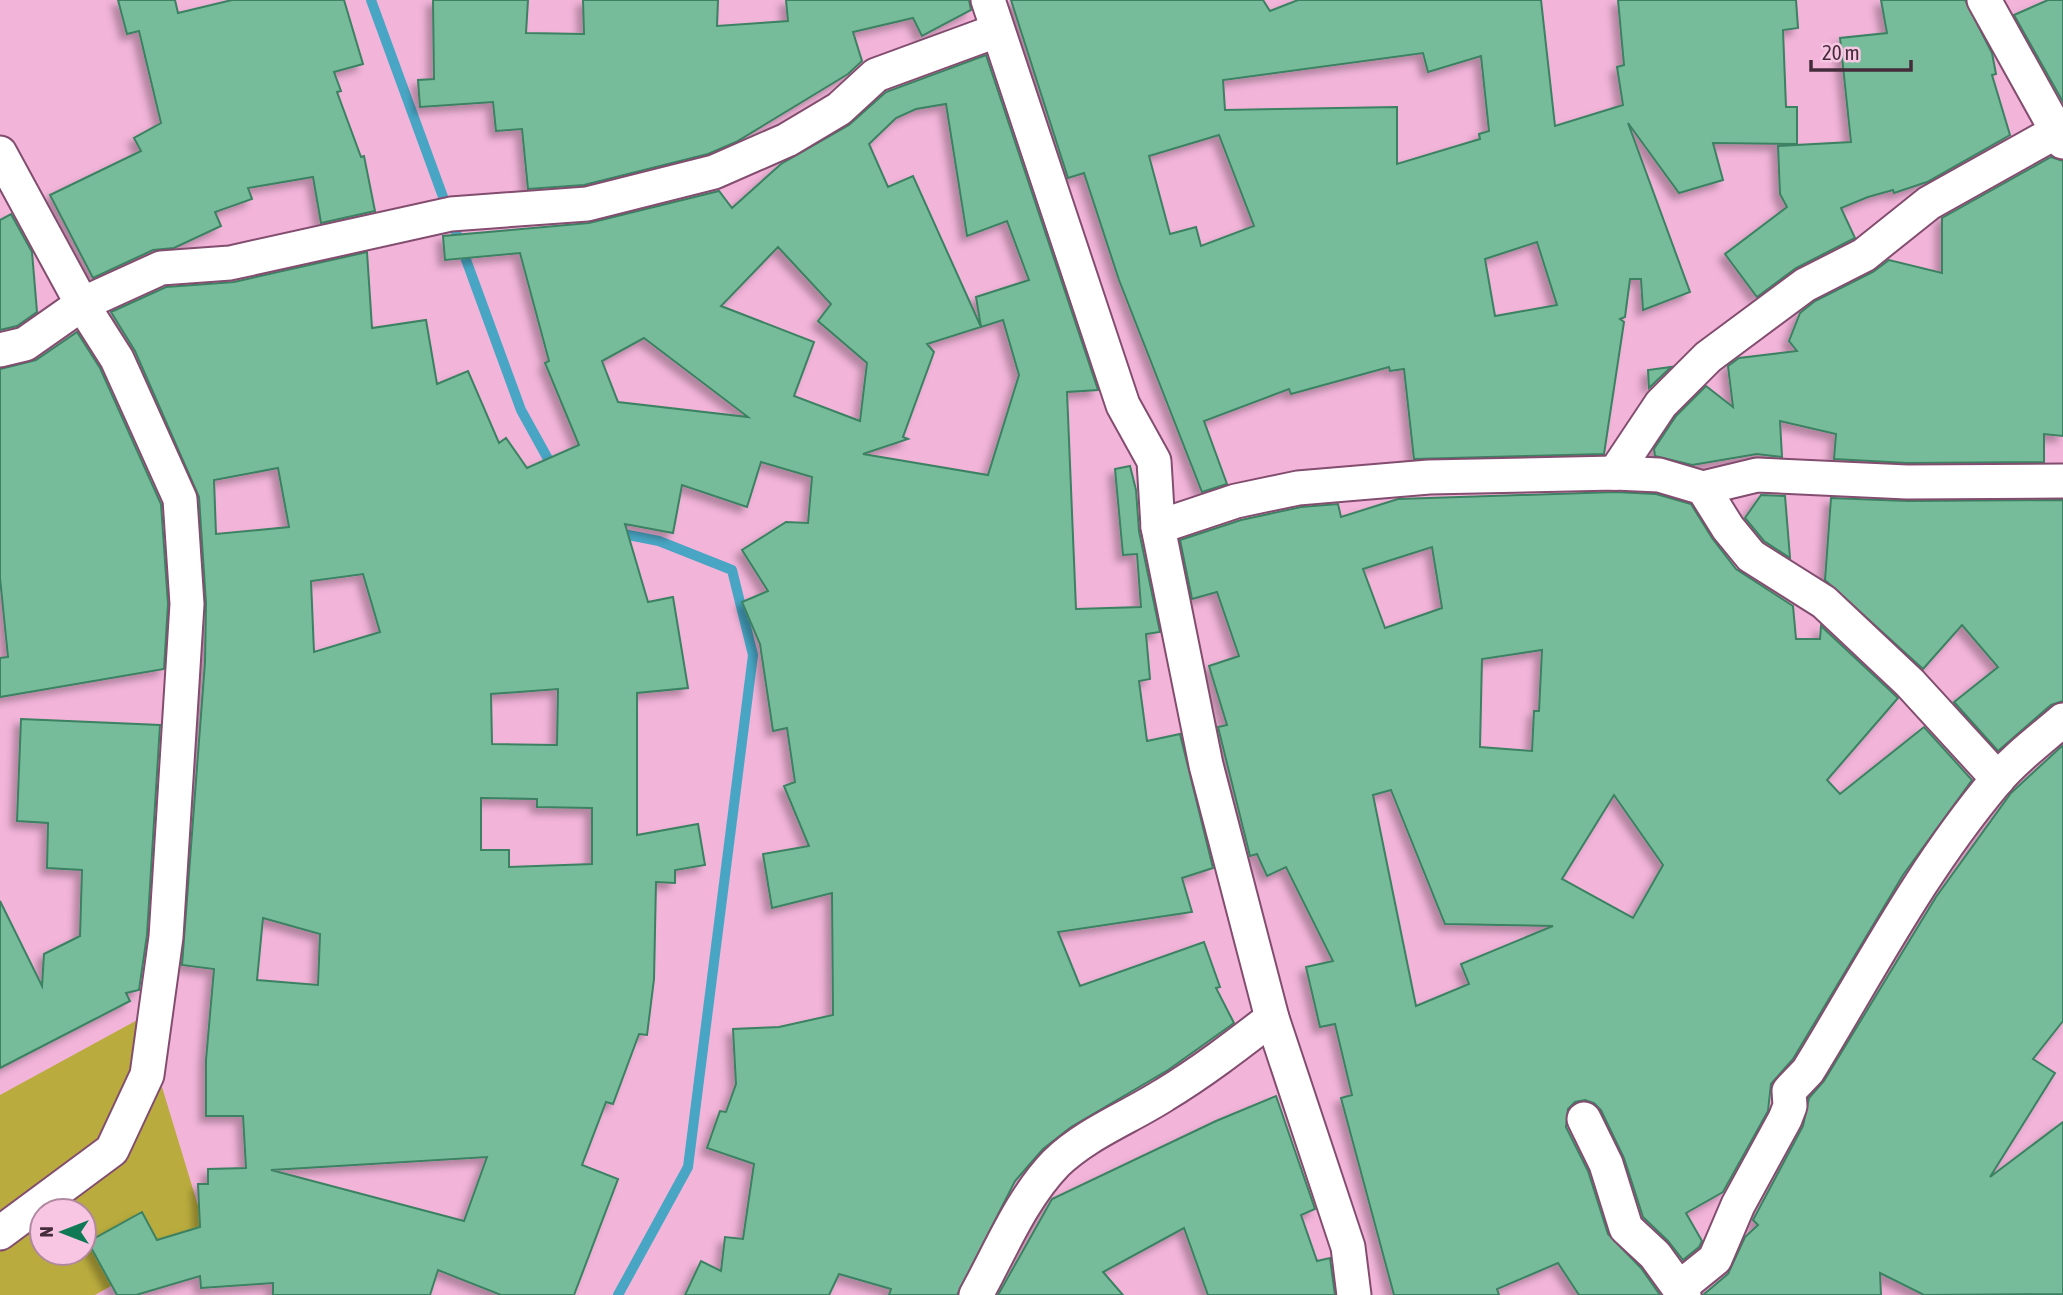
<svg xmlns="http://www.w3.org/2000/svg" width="2063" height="1295" font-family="'Asap Condensed',sans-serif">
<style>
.green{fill:#b9ab3d;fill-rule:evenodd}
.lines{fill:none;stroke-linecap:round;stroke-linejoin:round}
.stream{stroke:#48a6c4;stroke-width:10}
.building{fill:#76bc9a;stroke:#3b8162;stroke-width:2;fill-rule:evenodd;filter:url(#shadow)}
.minor-casing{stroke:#834d6f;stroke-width:37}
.minor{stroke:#fff;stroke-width:33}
</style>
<defs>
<filter id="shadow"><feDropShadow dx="-6" dy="6" stdDeviation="3.5" flood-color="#0004"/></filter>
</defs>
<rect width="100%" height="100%" fill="#f2b4d9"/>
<path class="green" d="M141,1018l65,214 -111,63h-95v-200zM42,1211h42v42h-42z"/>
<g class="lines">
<g class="stream">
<polyline points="371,0 521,410 553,468"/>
<polyline points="618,1295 688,1167 753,655 732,570 659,541 618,533"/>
</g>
</g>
<g class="building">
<polygon points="118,0 175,0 178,13 232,0 344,0 363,64 334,72 341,91 337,92 361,157 364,156 375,211 321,223 313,177 248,188 252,199 215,212 221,226 174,248 153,250 93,278 50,195 141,151 134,138 161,123 139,31 127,34"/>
<polygon points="433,0 528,0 526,33 584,34 583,0 718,0 717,26 788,21 786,0 969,0 971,10 922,36 913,18 853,32 862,61 848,74 736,142 708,154 584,185 528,189 522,129 496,131 493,102 420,107 418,80 434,79"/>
<path d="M1011,0h252l7,11 28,-11h243l14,126 68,-21 -6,-38 7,-2 -6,-65h178l2,28 -15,2 3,77h11v37l-84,-1 10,37 -44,13 -51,-70 62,169 -47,18 -2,-31h-11l-5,38 -5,2 4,3 -20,132 -190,5 -10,-90 -14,2 -1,-4 -98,27 -2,-5 -85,32 23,63 -25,8 -83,-212 -35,-107 -16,5zM1423,53l5,19 53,-16 8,75 -10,3 1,5 -83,25v-57l-172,3 -2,-30zM1219,135l35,91 -53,20 -5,-19 -26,7 -21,-78zM1537,242l20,63 -62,11 -10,-57z"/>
<polygon points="1881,0 1965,0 1992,53 1996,74 1992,75 2010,135 1927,182 1894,193 1893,190 1868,197 1841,208 1855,238 1796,268 1757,297 1725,254 1787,207 1780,194 1778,146 1851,142 1840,38 1887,33"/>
<polygon points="2048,0 2063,0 2063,102 2014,15"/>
<path d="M986,55l112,335 -31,2 9,217 65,-2 -4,-53 -14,1 -8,-86 15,-3 6,24 3,41 21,101 -14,2 4,45 -11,2 8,60 33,-7 33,134 -31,10 10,34 -134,20 22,54 124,-44 16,45 -4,1 18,35 -66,47 -97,57 -28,22 -28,32 -58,114h-68l2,-6 -52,-15 -10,21h-144l16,-34 20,10 4,-34 18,2 11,-75 -47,-16 13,-37 6,1 10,-28 -3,-55 46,-2 54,-12 -1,-122 -60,15 -9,-54 46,-8 -25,-60 11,-4 -8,-54 -14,3 -13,-87 -18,-42 26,-11 -26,-41 44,-28 22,1 4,-46 -51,-15 -14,45 -65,-22 -9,48 -48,-9 23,78 25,-5 15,91 -51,5v142l61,-11 7,41 -30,5v13l-19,-1 -2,97 -7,56 -8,-1 -26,70 -7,-2 -24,63 36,14 -44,116h-73l-63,-25 -8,25h-157v-12l-72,5 -1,-12 -64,19h-19l-29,-53 54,-30 15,28 43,-13 -2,-43h10v-15l38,-1 -3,-52h-37v-56l8,-91 -32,-4 23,-303 1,-59 -7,-106 -64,-146 -24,-39 55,-25 68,-5 133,-30 5,76 54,-8 11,64 31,-13 31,72 7,-5 21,30 52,-23 -34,-82 4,-2 -29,-108 -75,7 -2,-24 146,-13 130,-32 13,17 49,-44 68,-39 37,-33zM946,104l21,132 40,-15 22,59 -53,17 5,30 22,-7 16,55 -31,100 -125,-21 45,-15 -5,-2 31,-85 -7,-8 54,-17 -68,-151 -25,11 -19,-43 27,-26 20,-9zM778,247l53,57 -13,17 49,42 -7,58 -66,-25 20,-54 -93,-36zM644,338l104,79 -130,-15 -16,-41zM278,468l11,59 -73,7 -2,-54zM363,574l17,58 -66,20 -3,-71zM558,689l-1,56 -65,-1 -1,-50zM481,798l56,1v8l55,1v56l-83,3v-17h-28zM263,918l57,16 -2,51 -61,-5zM487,1157l-23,64 -193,-51z"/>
<polygon points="2051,157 2063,161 2063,436 2044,434 2044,462 1907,463 1834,459 1836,434 1780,421 1782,457 1757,454 1692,465 1655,456 1654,449 1676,416 1706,386 1733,407 1728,366 1739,358 1797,351 1789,341 1800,313 1815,301 1873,272 1889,260 1942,273 1942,218"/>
<polygon points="11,214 32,252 37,312 17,326 0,330 0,220"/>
<polygon points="77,332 100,368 161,504 168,604 164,669 0,697 0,658 8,657 0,578 0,369 36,360"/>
<polygon points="1671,367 1649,388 1648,370"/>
<path d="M1615,492l41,2 35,10 21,34 24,31 57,37 3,33h24l1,-13 77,72 -71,82 13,14 84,-67 48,53 -69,95 -110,184 -22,25 -3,27 -45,81 -37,21 16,28 -3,6 -16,13 -15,-19 -25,-24 -19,-59 -23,-48 -7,-7 -9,-3 -10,2 -7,7 -2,18 22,44 20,63 33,34 19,27h-81l-21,-32 -61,26 2,6h-105l-53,-197 11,-3 -17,-71 -15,3 -14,-60 27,-6 -47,-94 -19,9 -10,-22 -7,2 -32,-129 9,-2 -18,-59 30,-10 -22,-64 -25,7 -12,-59 61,-20 60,-13 37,-3 3,13 57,-18zM1432,547l10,61 -57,20 -22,-59zM1542,650l-3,61h-5l-2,40 -52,-4 2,-88zM1391,790l54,134 108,2 -92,38 8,20 -53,22 -43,-211zM1614,795l49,70 -30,53 -71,-39z"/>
<polygon points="1761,495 1785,496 1790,558 1764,541 1745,518"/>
<polygon points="1831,498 1907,501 2063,500 2063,701 2051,705 1998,751 1954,702 1998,667 1962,625 1923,669 1825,580"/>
<polygon points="21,719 160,725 147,935 139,990 126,993 130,1001 0,1068 0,901 42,986 44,954 80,936 82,870 47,868 48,823 17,821"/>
<polygon points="2063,745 2063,1021 2033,1059 2055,1073 1990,1177 2063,1122 2063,1294 1924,1295 1880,1273 1881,1295 1703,1295 1728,1274 1745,1237 1758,1225 1753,1220 1803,1126 1809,1098 1824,1081 1936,897 2011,793"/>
<polygon points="1276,1096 1315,1209 1301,1215 1317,1261 1330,1258 1335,1295 1208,1295 1184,1228 1103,1272 1123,1295 998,1295 1052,1199 1216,1121"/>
</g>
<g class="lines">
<defs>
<g id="minor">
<polyline points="988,0 1123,405 1154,461 1158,527 1206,765 1272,1018 1348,1247 1354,1295"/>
<polyline points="1984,0 2063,142"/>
<polyline points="0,153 82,304 117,359 180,499 187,604 166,937 147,1075 112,1150 0,1233"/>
<polyline points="0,350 25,344 82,304 161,268 230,263 451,214 587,204 714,172 787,140 839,109 876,75 996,31"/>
<polyline points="1615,473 1661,404 1708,357 1805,285 1864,255 1929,203 2063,128"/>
<polyline points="1703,488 1728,528 1751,556 1824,602 1910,683 1998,779"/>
<polyline points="1158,527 1236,501 1298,488 1429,477 1615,473 1659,475 1703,488 1757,475 1907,482 2063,481"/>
<polyline points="1584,1119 1606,1164 1626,1228 1655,1255 1684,1295"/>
<path d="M1679,1288l36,-29 23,-54 47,-86 5,-13 -1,-15 19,-20c60,-98 113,-201 188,-290 19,-23 45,-42 67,-61"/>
<path d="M976,1295c24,-43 45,-96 80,-132 31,-30 72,-45 108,-68 38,-23 73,-50 108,-77"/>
</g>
</defs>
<use href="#minor" class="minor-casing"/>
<use href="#minor" class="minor"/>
</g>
<g transform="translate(63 1232) rotate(270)"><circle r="33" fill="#f8c5e3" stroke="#b088a0" stroke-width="2"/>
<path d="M0-5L12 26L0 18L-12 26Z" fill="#0e7954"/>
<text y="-10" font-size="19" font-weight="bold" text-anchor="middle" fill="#442c3b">N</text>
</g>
<path d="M1811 60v10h100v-10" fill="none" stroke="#442c3b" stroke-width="3.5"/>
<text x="1822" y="60" font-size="21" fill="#442c3b" stroke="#f8c5e3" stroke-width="5" paint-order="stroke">20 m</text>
</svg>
